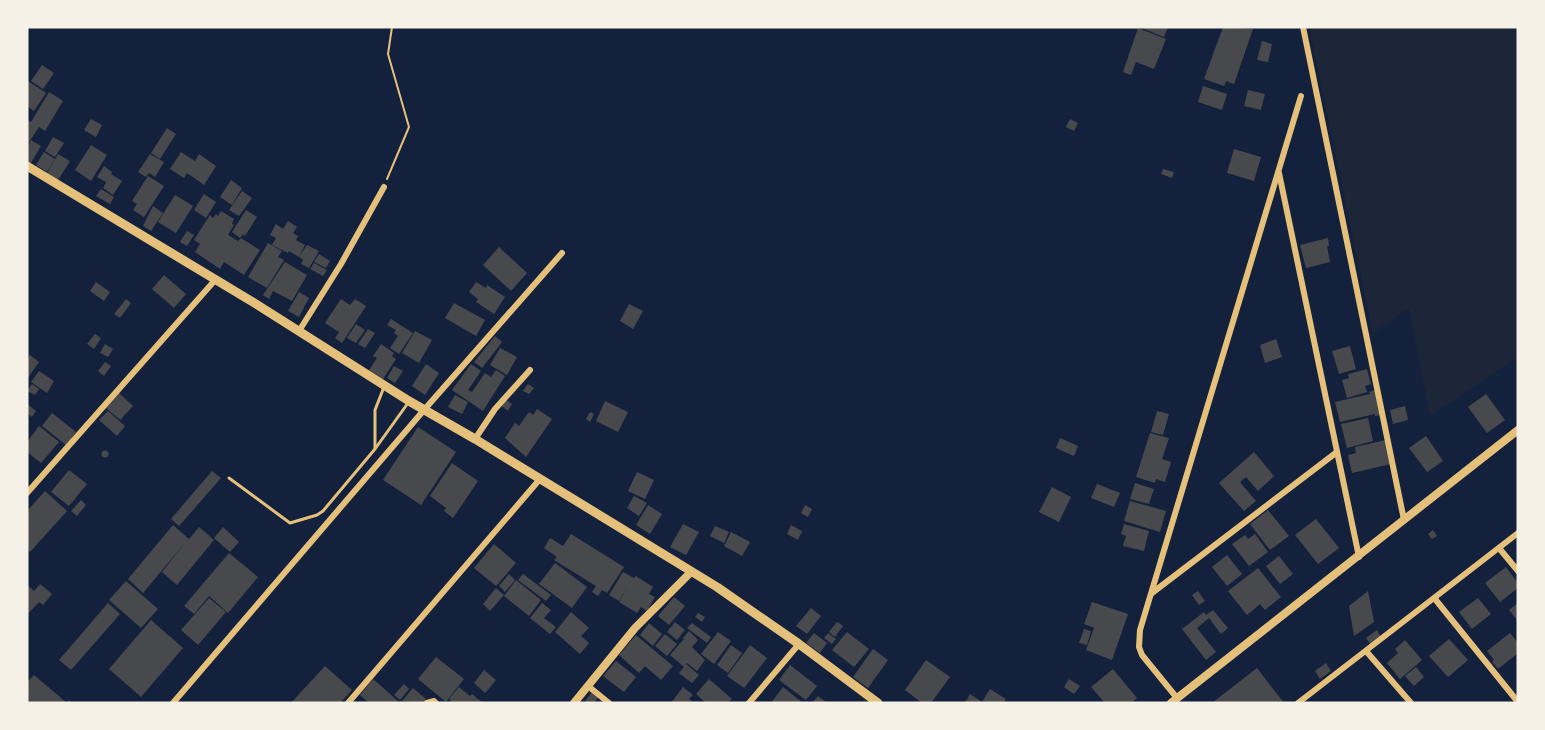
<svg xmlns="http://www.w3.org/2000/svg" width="1545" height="730" font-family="Helvetica,sans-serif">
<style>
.green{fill:#1d2539}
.building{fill:#48494c}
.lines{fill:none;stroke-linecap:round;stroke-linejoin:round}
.path{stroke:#e5c07b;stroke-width:2}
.service{stroke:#e5c07b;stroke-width:3}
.minor{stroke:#e5c07b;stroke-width:6}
.tertiary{stroke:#e5c07b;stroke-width:8}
.primary{stroke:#e5c07b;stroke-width:9}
</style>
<rect width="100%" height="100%" fill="#14213d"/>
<polygon class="green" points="1309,27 1518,27 1518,361 1516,358 1430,416 1409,308 1373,333"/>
<g class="building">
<polygon points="1139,27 1168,27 1164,37"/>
<polygon points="1223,27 1253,29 1234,84 1226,81 1224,86 1204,79"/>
<polygon points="1138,28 1166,39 1154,69 1136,62 1131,75 1123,72"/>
<polygon points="1262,41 1272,44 1268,62 1257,60"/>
<polygon points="42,65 54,73 43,89 31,81"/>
<polygon points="28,81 46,93 34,111 27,106"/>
<polygon points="1203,86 1227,94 1222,110 1198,102"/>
<polygon points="1248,90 1265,94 1261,110 1244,106"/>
<polygon points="49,92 63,101 45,131 39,127 27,145 27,120 31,122"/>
<polygon points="91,119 102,125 96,137 84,130"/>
<polygon points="1070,119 1078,123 1074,131 1066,127"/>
<polygon points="167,128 176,134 160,159 151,153"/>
<polygon points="53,137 64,143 55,157 45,151"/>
<polygon points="31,140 41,146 29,166 27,164 27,146"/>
<polygon points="91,145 107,155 91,181 75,170"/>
<polygon points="1234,149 1261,157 1254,181 1227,173"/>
<polygon points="44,152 55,159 47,172 36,165"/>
<polygon points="181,152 195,161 199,154 216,166 204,185 187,173 184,178 170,169"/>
<polygon points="58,154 70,161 57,182 46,175"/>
<polygon points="150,154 164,162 155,177 149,173 146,177 138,172"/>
<polygon points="104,166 112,172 111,174 122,181 113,195 103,188 106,182 97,177"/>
<polygon points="1163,169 1174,172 1172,178 1161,174"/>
<polygon points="148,176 164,186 144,217 133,210 137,204 132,201"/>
<polygon points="231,180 242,188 232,205 220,197"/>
<polygon points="101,189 114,197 110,204 96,196"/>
<polygon points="242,191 252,198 239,216 229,210"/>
<polygon points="204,194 216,202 206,218 194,210"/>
<polygon points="175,195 193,206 176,233 158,222"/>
<polygon points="153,206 163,213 151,231 143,226"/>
<polygon points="246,210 257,217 245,236 243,234 240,238 232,232"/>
<polygon points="221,211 234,219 232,224 234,225 228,235 238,241 241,238 260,250 244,275 224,262 220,269 195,252 200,244 194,240 210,215 213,218 216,214 218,216"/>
<polygon points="288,221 297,227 293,233 298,236 296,240 305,245 299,257 289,251 288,253 272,245 276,238 270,235 276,224 283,229"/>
<polygon points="187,231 194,235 187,246 180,242"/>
<polygon points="1328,238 1329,246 1327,246 1330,262 1306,268 1300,245"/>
<polygon points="268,243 282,251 278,257 284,260 267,288 248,277"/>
<polygon points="307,245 319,251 309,268 301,264 303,260 299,257"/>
<polygon points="499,247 527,273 511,291 483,265"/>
<polygon points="319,254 330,261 326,268 314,262"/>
<polygon points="285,262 307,275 292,301 273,291 269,299 263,295"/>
<polygon points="314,263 327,270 323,276 310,269"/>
<polygon points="164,275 186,294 174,308 152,289"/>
<polygon points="96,282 110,292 104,301 90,291"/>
<polygon points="476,282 486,288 487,285 505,297 494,314 476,302 478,299 469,292"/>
<polygon points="299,292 309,298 299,317 288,311"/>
<polygon points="126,299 131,303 120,318 114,314"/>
<polygon points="341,299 350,305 355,299 366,306 342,343 335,338 339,332 325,323"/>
<polygon points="454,303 485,320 476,336 445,318"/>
<polygon points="629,304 643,311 633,329 620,321"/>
<polygon points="391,319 413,333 399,354 390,348 398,336 394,333 396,330 387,325"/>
<polygon points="356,324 365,330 356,343 347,338"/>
<polygon points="368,329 375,333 365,348 358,344"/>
<polygon points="415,331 432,340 419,363 402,353"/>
<polygon points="95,334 101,338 94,349 87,344"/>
<polygon points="495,336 502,342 482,368 474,362"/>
<polygon points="1276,339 1282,357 1265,363 1260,345"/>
<polygon points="105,344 113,349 108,357 100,353"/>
<polygon points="381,344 394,353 392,356 396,359 383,379 369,370 377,358 373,356"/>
<polygon points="1350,346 1356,369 1339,374 1332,351"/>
<polygon points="500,348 517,357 507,375 490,365"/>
<polygon points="30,355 39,362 27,379 27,359"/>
<polygon points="105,362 111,366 104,376 98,371"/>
<polygon points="426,364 439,373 425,395 412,386"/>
<polygon points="471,364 481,371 468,390 472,392 485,373 491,377 496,370 505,376 483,411 452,390"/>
<polygon points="394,366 403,371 395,383 387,378"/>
<polygon points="1367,369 1371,384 1365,386 1367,392 1347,398 1342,380 1349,378 1348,374"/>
<polygon points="39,371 54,381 47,393 31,382"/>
<polygon points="32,384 39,389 35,395 27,391"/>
<polygon points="528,384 534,388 529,394 523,391"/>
<polygon points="1375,390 1381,415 1375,416 1375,414 1340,422 1335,402 1370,394 1369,392"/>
<polygon points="119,393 133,406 120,420 106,408"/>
<polygon points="1486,394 1505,420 1487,433 1468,407"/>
<polygon points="455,395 468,402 462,414 448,407"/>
<polygon points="505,399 512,404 508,411 500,405"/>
<polygon points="605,401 628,412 618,432 596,421"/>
<polygon points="27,404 36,411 32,417 27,413"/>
<polygon points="1405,406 1408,420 1393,424 1390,410"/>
<polygon points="537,409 552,419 526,457 505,438 515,423 519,426 529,412 533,415"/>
<polygon points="108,411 125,426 117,436 99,420"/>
<polygon points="1157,411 1169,414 1163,435 1151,432"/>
<polygon points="590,412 594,414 590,422 586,419"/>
<polygon points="52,413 76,432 66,445 42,426"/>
<polygon points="1368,418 1373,441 1347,448 1341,424"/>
<polygon points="39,426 59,442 41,463 27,452 27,442"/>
<polygon points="418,427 456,452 421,505 383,480"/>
<polygon points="1150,433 1169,438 1162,459 1171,462 1165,482 1156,479 1155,483 1136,477"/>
<polygon points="1426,436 1443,461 1427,472 1409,448"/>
<polygon points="1060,438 1078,446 1074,456 1056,448"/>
<polygon points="1386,440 1391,464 1352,473 1348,455 1356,453 1355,447"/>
<circle cx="105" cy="454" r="3.5"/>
<polygon points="1254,452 1274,476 1258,491 1246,477 1240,482 1256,501 1244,511 1219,483"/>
<polygon points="452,463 478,481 453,518 444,511 446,508 430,496"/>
<polygon points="69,470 87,484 69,506 51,492"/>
<polygon points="212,471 221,478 179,526 171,519"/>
<polygon points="637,472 654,480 645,499 628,491"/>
<polygon points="1135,483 1154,489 1149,504 1130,499"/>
<polygon points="1097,484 1120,493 1114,507 1091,498"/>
<polygon points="1052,487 1071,497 1059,522 1039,512"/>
<polygon points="45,491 67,511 30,552 27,549 27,511"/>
<polygon points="634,496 647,503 639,516 627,508"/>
<polygon points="81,500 86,505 77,516 71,511"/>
<polygon points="1130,501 1166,511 1160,532 1124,521"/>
<polygon points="648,505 662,514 650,534 636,525"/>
<polygon points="805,505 812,509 808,517 801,513"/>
<polygon points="1268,510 1289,536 1270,550 1250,524"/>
<polygon points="1316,519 1339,548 1318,564 1295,535"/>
<polygon points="683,524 699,532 686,555 670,547"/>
<polygon points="1124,524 1149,531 1144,551 1123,546 1126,536 1121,534"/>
<polygon points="173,525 189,539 199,527 214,540 177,585 162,572 184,544 143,593 128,579"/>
<polygon points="791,525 802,531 798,540 787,534"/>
<polygon points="715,526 729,532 724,543 710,536"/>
<polygon points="223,527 239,542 230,552 214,538"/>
<polygon points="1433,530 1437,536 1432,539 1428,534"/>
<polygon points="731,532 750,542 742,556 724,546"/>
<polygon points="571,534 624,567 607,593 602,590 598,596 592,592 596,586 554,560 557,557 544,548 550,538 563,546"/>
<polygon points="1255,534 1268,552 1249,566 1232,544 1245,535 1248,539"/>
<polygon points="494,544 516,563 496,586 474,568"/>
<polygon points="229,553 258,577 228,613 209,596 194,614 184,606"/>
<polygon points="1227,555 1242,574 1227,586 1212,567"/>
<polygon points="1279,556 1293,574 1280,584 1266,566"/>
<polygon points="555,563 587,587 572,608 539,584"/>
<polygon points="1506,567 1518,583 1518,588 1500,602 1485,583"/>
<polygon points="1258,568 1281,597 1265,610 1260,604 1247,615 1228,591"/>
<polygon points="623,572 634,578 636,576 653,587 649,594 655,597 647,611 641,607 637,613 619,602 628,586 619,601 609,595"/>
<polygon points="509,574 515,580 505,592 499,586"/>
<polygon points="523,574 551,595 546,601 518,580"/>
<polygon points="516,580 541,600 529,616 504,596"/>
<polygon points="126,581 158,609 141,628 109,600"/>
<polygon points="40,584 52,594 43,605 39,602 27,615 27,585 34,591"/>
<polygon points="496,588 504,595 490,611 483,604"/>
<polygon points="1198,591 1205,601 1199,605 1192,595"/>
<polygon points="1368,591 1374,622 1354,636 1349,606"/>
<polygon points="674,597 685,606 669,625 658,616"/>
<polygon points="209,598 226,612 198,645 181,630"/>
<polygon points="1478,598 1491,614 1472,629 1459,612"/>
<polygon points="1092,602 1128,614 1112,660 1086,650 1094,628 1084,624"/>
<polygon points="108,603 120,614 71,670 59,660"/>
<polygon points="542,603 551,610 544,618 556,627 550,634 530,618"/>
<polygon points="1518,603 1518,621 1509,610"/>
<polygon points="811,608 821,616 807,634 796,626"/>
<polygon points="1213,610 1228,628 1221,634 1209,618 1197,628 1216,652 1206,660 1182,629 1204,612 1206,615"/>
<polygon points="571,612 589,628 581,636 589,643 580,654 555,632"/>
<polygon points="698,613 705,617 702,622 695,617"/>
<polygon points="151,620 183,648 141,697 109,669"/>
<polygon points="675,622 685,630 677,640 667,632"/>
<polygon points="837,622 843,626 835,637 829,632"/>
<polygon points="649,623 662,634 653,646 640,635"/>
<polygon points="692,623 711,637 707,643 687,628"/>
<polygon points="1084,629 1091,631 1087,645 1079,643"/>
<polygon points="1377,630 1381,637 1371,645 1366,638"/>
<polygon points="689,631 698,640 692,647 705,660 697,671 687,663 686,664 699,675 692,683 679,673 684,667 670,655 684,639 683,638"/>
<polygon points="718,632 731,641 714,664 701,654"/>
<polygon points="847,632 869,649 854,667 832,650"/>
<polygon points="814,633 827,643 820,653 806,643"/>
<polygon points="828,633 836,639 832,644 824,638"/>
<polygon points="1510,633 1518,643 1518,653 1498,669 1492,662 1494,660 1487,651"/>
<polygon points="665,634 677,644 667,656 655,646"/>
<polygon points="636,635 673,666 661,680 645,666 639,673 619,655"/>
<polygon points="1449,639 1468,660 1448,677 1429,656"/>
<polygon points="1405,640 1422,660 1400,679 1387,663 1398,653 1395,649"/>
<polygon points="731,645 742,653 728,673 717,665"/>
<polygon points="750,645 767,658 744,688 727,676"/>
<polygon points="873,649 888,660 868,688 853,677"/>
<polygon points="436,657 464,679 446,702 418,679"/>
<polygon points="926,660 950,677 931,703 922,703 905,690"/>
<polygon points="616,661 636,677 624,692 603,676"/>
<polygon points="1326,663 1331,671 1320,679 1315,671"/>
<polygon points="790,665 817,686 806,700 779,680"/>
<polygon points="325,666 352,690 340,703 291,703"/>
<polygon points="1416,667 1424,677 1414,686 1405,676"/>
<polygon points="1257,668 1284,703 1212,703"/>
<polygon points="1113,669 1137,698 1131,703 1105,703 1091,687"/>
<polygon points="484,670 496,680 485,693 474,683"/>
<polygon points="34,675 67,703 69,700 72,703 27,703 27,682"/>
<polygon points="373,679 398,701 396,703 369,703 360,695"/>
<polygon points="709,679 732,699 728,703 706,703 696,694"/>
<polygon points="1069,679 1080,686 1074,694 1064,687"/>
<polygon points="404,684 409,689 400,700 394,695"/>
<polygon points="459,687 470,696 472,694 483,703 453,703 449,699"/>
<polygon points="683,687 693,695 689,699 694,703 671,703"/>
<polygon points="783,687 803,703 771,703"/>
<polygon points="413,688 426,699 423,703 402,701"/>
<polygon points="990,689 1006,699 1003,703 965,703 970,694 982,702"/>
<polygon points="593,691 599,696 594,703 587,703 585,701"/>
<polygon points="818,696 827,703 812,703"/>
</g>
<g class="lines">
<polyline class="path" points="387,179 409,127 388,54 392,27"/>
<g class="service">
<polyline points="375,448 375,410 384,387"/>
<polyline points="229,478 290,523 317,515 323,511 375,449 408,403"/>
</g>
<g class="minor">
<polyline points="1303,27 1404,520"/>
<polyline points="1279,173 1359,557"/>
<polyline points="299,331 341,264 384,187"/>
<polyline points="475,439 495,409 530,370"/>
<polyline points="27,493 216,279"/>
<polyline points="1499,548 1518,571"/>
<polyline points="1152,593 1337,452"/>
<polyline points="1435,599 1518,702"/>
<polyline points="1366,651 1411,703"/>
<polyline points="588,686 609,703"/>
<polyline points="1177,698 1142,655 1139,647 1140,630 1301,96"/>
<polyline points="173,703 424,410 562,253"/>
<polyline points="348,703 540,479"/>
<polyline points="427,703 434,701 436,703"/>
<polyline points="749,703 799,644"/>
<polyline points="1298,703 1518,533"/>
</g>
<g class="tertiary">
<polyline points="574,703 635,628 691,572"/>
<polyline points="1171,703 1518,430"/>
</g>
<polyline class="primary" points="27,166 256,304 409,401 475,439 717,587 799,644 878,703"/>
</g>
<rect width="1545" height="730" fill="none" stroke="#f6f1e7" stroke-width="57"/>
</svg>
